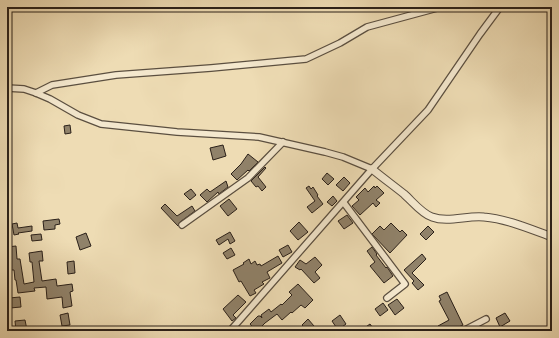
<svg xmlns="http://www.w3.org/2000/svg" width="559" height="338" font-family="'Libre Bodoni',serif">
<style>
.building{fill:#90826a;stroke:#2a2019}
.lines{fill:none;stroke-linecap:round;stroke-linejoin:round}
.minor-casing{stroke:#5b4f40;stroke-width:8}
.tertiary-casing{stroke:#5b4f40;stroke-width:9}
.minor{stroke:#f4e8ce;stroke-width:5.5}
.tertiary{stroke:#f4e8ce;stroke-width:7}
</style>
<rect width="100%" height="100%" fill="#eedcb4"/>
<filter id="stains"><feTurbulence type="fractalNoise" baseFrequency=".005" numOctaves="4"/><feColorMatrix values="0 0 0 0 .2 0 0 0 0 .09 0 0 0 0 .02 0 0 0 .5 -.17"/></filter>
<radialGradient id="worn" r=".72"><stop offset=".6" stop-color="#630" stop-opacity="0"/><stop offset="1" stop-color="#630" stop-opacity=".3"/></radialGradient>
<g class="building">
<polygon points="70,125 71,133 65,134 64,126"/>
<polygon points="223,145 226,156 213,160 210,148"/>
<polygon points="248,154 258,162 249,171 248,170 237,180 231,174 241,164"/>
<polygon points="265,167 266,168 258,177 266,187 262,191 258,186 256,187 251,181"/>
<polygon points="327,173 334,179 328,185 322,179"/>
<polygon points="344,177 350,183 343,191 336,185"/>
<polygon points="226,181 228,187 219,194 218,192 207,202 200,195 207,189 210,192"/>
<polygon points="309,186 311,189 313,187 318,195 317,196 323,204 312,213 307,207 315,201 306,188"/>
<polygon points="374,186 375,188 377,186 384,193 376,200 380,203 376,207 373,203 360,215 352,206 359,200 356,197 365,188 368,192"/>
<polygon points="191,189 196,195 190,200 184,194"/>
<polygon points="333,196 337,201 332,206 327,202"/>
<polygon points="229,199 237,209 228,216 220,206"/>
<polygon points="165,204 177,216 192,206 195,211 180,222 178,226 161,208"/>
<polygon points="347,215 353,223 344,229 338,221"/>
<polygon points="59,219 60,224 55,225 55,229 44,230 43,221"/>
<polygon points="299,222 308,232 298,240 290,231"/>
<polygon points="17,223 18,228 32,226 32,231 18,233 19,234 14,235 12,224"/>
<polygon points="391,223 400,232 402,230 407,235 390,253 372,234 380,226 384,230"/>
<polygon points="428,226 434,232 426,240 420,234"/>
<polygon points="230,232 235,241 230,244 228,239 219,245 216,240"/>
<polygon points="86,233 91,246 80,250 76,237"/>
<polygon points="41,234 42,240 32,241 31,235"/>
<polygon points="288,245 292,252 283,257 279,250"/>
<polygon points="16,246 17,259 20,259 24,284 34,282 32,262 30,262 29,253 42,251 43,261 39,261 42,281 56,279 57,286 72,284 73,291 70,292 72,306 63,308 62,297 47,299 46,287 34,288 35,291 18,293 16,280 15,280 14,270 10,270 7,247"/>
<polygon points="372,247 377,254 376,255 386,268 387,267 393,276 384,283 370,266 375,262 367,251"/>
<polygon points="231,248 235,255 227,259 223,253"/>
<polygon points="422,254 426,259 412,273 424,285 418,290 412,283 414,281 404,270"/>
<polygon points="278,256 282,263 267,272 270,278 262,282 264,284 254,290 256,293 250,296 241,281 239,282 233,270 244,264 243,263 249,259 251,264 255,261 257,265 260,264 261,266"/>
<polygon points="315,257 322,265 315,272 320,278 314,283 301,269 300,270 295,267 300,260 306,264"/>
<polygon points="74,261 75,273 68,274 67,262"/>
<polygon points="298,284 313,300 305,308 301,305 292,313 291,312 282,320 277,314 265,323 257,331 256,331 250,324 258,316 260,316 262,318 261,315 269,309 271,312 281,304 282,305 292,295 289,292"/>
<polygon points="447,292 463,325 455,329 455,328 449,331 441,331 438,326 449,320 439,301 441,300 439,296"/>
<polygon points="238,295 246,302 233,315 236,318 232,321 223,309"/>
<polygon points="20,297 21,307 10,308 9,298"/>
<polygon points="397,299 404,308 395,315 388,305"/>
<polygon points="383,303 388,310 380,316 375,309"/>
<polygon points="68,313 70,325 62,326 60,315"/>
<polygon points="505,313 510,321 500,327 496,318"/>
<polygon points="340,315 346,324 338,330 332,321"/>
<polygon points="308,319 314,326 308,331 302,325"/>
<polygon points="25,320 27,330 16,331 15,321"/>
<polygon points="370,324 375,331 360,331"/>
</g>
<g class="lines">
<defs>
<g id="minor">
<polyline points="7,88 24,89 36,93 50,99 78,115 101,124 177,132 259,137 325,152 343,157 372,169"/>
<polyline points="36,93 52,85 116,75 211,68 306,59 340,43 367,27 441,7"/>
<polyline points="344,203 405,284 387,298"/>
<polyline points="182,225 248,178 283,142"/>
<polyline points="230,331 372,169 428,110 480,34 500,7"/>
<polyline points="463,331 486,319"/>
</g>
<path id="tertiary" d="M372,169c11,9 22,17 32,25 8,7 18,20 28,23 16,6 36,-2 52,0 23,2 46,12 68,20"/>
</defs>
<use href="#minor" class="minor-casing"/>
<use href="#tertiary" class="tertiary-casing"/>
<use href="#minor" class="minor"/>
<use href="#tertiary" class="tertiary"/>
</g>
<rect width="559" height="338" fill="none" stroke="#eedcb4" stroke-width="24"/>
<rect x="8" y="8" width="543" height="322" fill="none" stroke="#2a2019" stroke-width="2"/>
<rect x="12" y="12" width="535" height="314" fill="none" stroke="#2a2019"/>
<rect width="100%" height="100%" filter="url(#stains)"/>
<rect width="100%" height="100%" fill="url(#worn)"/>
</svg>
